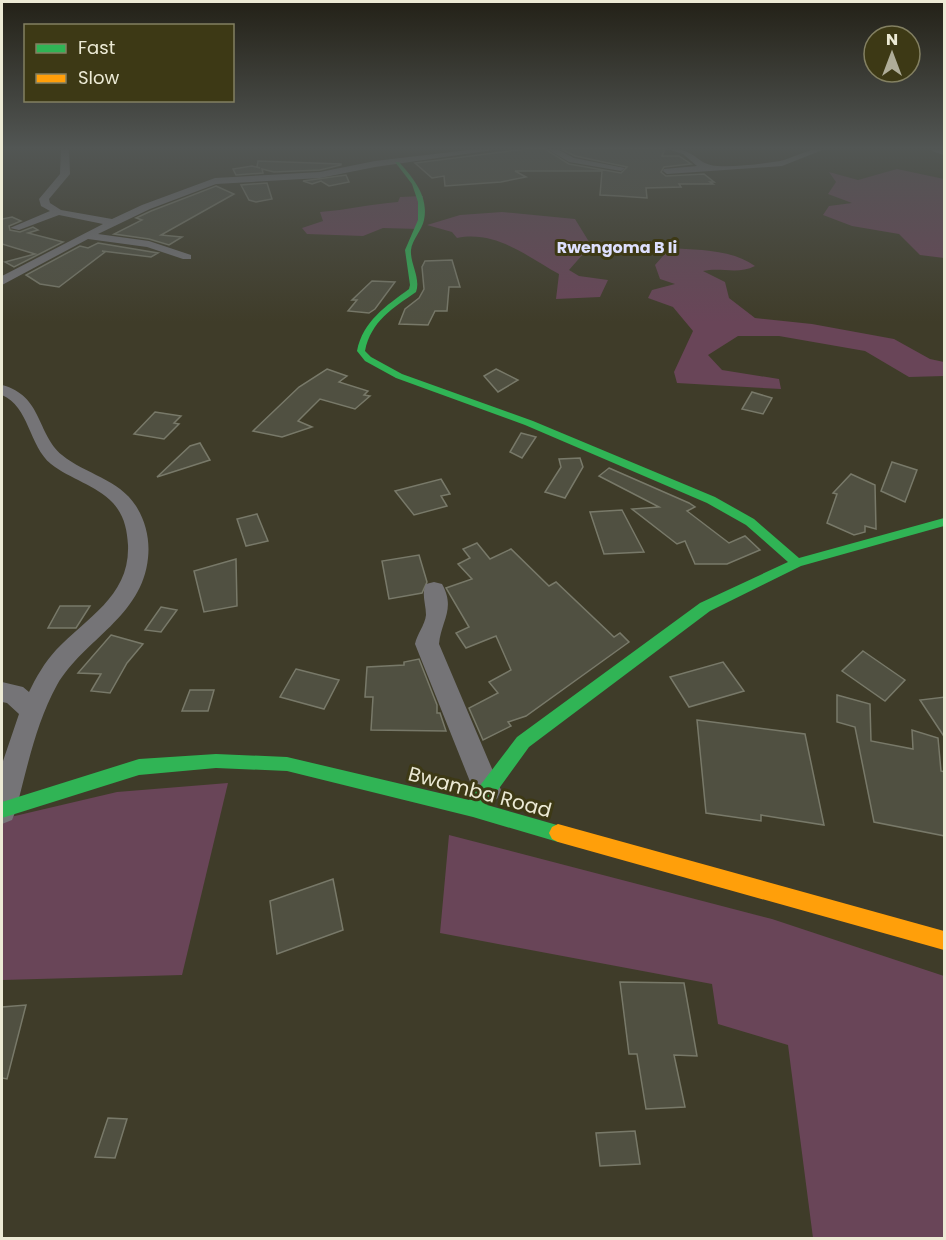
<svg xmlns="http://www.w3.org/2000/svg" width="946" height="1240" font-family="Poppins,sans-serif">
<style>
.green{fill:#694558}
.building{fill:#505041;stroke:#787969;stroke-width:1.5}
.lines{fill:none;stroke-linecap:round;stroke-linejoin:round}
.street{fill:#757477;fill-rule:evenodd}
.fast{fill:#30b455;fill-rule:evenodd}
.slow{fill:#ff9f0a;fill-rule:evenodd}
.labels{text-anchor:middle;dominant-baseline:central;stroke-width:6;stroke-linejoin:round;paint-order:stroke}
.far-quarter-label{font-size:16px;font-weight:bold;fill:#dee0fe;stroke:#3d3915}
.near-street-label{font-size:20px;fill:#ecead5;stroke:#3d3915}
</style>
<rect width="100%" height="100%" fill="#3f3c29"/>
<g class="green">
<polygon points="897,169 944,179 944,258 920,255 899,234 852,226 823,215 829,206 852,203 828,194 836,182 829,172 858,180"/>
<path d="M423,196l-4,33 -36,-1 -20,8 -56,-2 -5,-6 21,-7 -3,-9c27,-2 50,-8 78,-10l2,-5z"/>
<path d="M502,212l73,7 16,26 -22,25 10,6 29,4 -8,17 -44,2 3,-25c-33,-18 -63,-44 -102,-36l-5,-6 -25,-7 33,-10z"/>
<path d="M670,248c28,2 61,1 85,18 -17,9 -34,1 -52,5l22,11 4,16 26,20 57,6 82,15 36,20 14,3v14l-35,1 -44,-26 -86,-15h-41l-30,19 14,15 57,9 2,10 -104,-6 -3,-11 19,-41 -20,-24 -25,-9 4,-8 23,-6 -15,-5 -5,-14z"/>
<polygon points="228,783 182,975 2,980 2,819 117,792"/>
<polygon points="449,835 772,919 944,976 944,1238 813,1238 788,1045 718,1024 712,984 440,933"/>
</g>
<g class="building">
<polygon points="526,149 545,149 569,164 621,173 627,167 575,156 561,149 665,149 662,156 679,156 691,164 664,167 661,172 666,176 704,174 714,182 710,182 713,184 679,184 681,187 646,188 647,198 619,196 600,195 602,171 515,171 526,177 501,182 445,186 444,176 432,178 415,163"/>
<polygon points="258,161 341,164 341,165 320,170 274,172 262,169 263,173 236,175 233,169 252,166 260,168 257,167"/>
<polygon points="346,175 349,182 329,186 321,181 312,184 303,181"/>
<polygon points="267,183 272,199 256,202 249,200 241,185"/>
<polygon points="216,186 234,194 161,235 182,237 169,245 149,239 114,234 142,220 136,218 151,211"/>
<polygon points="12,217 21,221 9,226 10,230 20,232 33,227 38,230 28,233 63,242 14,267 5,262 35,254 2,244 2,219"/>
<polygon points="98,243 158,253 151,257 102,251 105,252 59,287 40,284 26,275 80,246 88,248"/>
<polygon points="452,260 460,287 449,287 447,311 435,311 428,325 399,324 405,309 419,298 424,289 422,267 425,261"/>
<polygon points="372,281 395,282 375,309 369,313 348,311 357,300 352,300"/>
<polygon points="327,369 347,376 339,382 368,391 364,395 370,396 355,409 320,399 298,421 312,427 282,437 253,431 299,387"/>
<polygon points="496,369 518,380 498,392 484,376"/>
<polygon points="752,392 772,398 763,414 742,409"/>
<polygon points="155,412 181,416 174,423 179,424 164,439 134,434"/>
<polygon points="521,433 536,437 522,458 510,452"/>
<polygon points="200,443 210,460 157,477 190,446"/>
<polygon points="580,458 583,467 565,498 545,492 561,467 559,459"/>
<polygon points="892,462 917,470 905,502 881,491"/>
<polygon points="609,468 689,503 695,507 687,511 729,543 745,536 760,550 727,564 695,564 685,541 677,544 632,509 659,507 599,476"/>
<polygon points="851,474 875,485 876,529 865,526 865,532 854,535 827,523 837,494 833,493"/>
<polygon points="441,479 450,494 441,496 447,506 414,515 395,491"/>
<polygon points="622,510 644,552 604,554 590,512"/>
<polygon points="257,514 268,541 246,546 237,519"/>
<polygon points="477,543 490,559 511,549 549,586 556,582 614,637 620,633 629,642 526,716 508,722 511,726 483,740 469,708 498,693 489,682 511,670 496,636 466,648 456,633 469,627 446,588 472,579 458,564 470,558 463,549"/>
<polygon points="419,555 427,582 422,593 389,599 382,561"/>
<polygon points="236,559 237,606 204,612 194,571"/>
<polygon points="60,606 90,606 76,628 48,628"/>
<polygon points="161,607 177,610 161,632 145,630"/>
<polygon points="111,635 143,644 127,663 110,693 91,691 101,674 78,673"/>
<polygon points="863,651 905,680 885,701 842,671"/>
<polygon points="419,659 437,705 437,713 440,713 446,731 371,730 373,697 365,697 367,667 404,665 404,662"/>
<polygon points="723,662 744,691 689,707 670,677"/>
<polygon points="296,669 339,680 324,709 280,697"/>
<polygon points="190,690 214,690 208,711 182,711"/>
<polygon points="837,695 870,704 871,741 913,749 912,730 938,738 941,771 945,772 945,836 874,822 855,727 837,722"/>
<polygon points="945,697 945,738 920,700"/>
<polygon points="697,720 805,734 824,825 761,815 761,821 706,813"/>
<polygon points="333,879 343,930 277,954 270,901"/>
<polygon points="620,982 684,983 697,1056 674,1055 685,1107 646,1109 637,1054 629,1054"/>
<polygon points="26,1005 7,1079 2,1078 2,1007"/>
<polygon points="108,1118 127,1119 115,1158 95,1157"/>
<polygon points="635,1131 640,1164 600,1166 596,1133"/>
</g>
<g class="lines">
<g class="street">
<polygon points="61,149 69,149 70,174 49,199 50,203 61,210 112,219 142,205 215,178 320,172 375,161 477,149 500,149 375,167 320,178 216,184 150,209 98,234 149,241 191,255 191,259 183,259 147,247 88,239 2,285 2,276 103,224 59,215 19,230 10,228 50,211 41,206 39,199 60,174"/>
<polygon points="547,149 557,149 574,158 625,168 621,171 569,162"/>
<path d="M667,149c31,-1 28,16 51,17 19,1 43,-2 62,-5 16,-4 29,-13 45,-12l-43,17 -115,8 -4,-3 1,-2 33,-3 -14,-12z"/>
<polygon points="931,149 944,150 944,155 932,151"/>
<path d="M2,385c41,11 34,48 60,70 23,19 57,24 74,51 10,16 14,34 12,52 -6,59 -64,81 -91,127 -21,38 -30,83 -41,125l-4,10 -10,4v-60l17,-50 -12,-11 -5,-1v-20l21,5 6,5c7,-15 16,-30 27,-42 31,-33 74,-54 72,-105 -1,-16 -4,-30 -15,-42 -17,-18 -43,-24 -62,-39 -22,-18 -22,-58 -49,-69z"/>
<path d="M434,582l8,2c14,25 -1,37 -3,60l62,146 -4,9 -10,4 -10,-4 -62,-155c2,-10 10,-19 11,-29 0,-11 -5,-21 0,-31z"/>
</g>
<path class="fast" d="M395,162h4c14,16 30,34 25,58 -2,10 -12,20 -13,30 -1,14 10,28 5,42 -23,16 -45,29 -51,59l6,6 31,17 131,47 182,76 39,22 45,39 145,-40v8l-143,40 -91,45 -181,136 -42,58 77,22 3,6 -3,6 -6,3 -85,-25 -186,-46 -71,-3 -77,7 -137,43v-16l137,-43 77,-5 71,3 182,43 48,-63 183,-134 88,-41 -42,-37 -39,-22 -182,-78 -129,-47 -31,-17 -8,-10c6,-30 29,-45 52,-62l1,-4 -5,-35 13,-30v-18l-6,-18z"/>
<polygon class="slow" points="558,824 944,931 944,950 558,842 552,839 549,833 552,827"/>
</g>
<linearGradient id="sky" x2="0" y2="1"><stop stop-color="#232117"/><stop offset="0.46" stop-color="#525654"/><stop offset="1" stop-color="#525654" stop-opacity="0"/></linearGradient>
<rect width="946" height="322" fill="url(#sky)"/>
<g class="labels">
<g class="far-quarter-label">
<text x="617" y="247">Rwengoma B Ii</text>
</g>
<g class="near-street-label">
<text transform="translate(480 792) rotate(15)">Bwamba Road</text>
</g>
</g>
<rect width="946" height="1240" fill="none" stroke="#ecead5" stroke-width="6"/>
<rect x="24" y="24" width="210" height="78" fill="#3d3915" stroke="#838062" stroke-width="1.5"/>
<rect x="36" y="44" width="30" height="9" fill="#30b455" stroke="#838062" stroke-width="1.5"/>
<text x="78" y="54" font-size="18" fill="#ecead5">Fast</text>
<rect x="36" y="74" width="30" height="9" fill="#ff9f0a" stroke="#838062" stroke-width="1.5"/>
<text x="78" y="84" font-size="18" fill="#ecead5">Slow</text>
<g transform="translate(892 54)"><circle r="28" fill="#3d3915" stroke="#838062" stroke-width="1.5"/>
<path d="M0-4.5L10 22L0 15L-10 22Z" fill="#afad99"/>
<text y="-9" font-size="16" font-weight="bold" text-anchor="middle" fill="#ecead5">N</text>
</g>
</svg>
